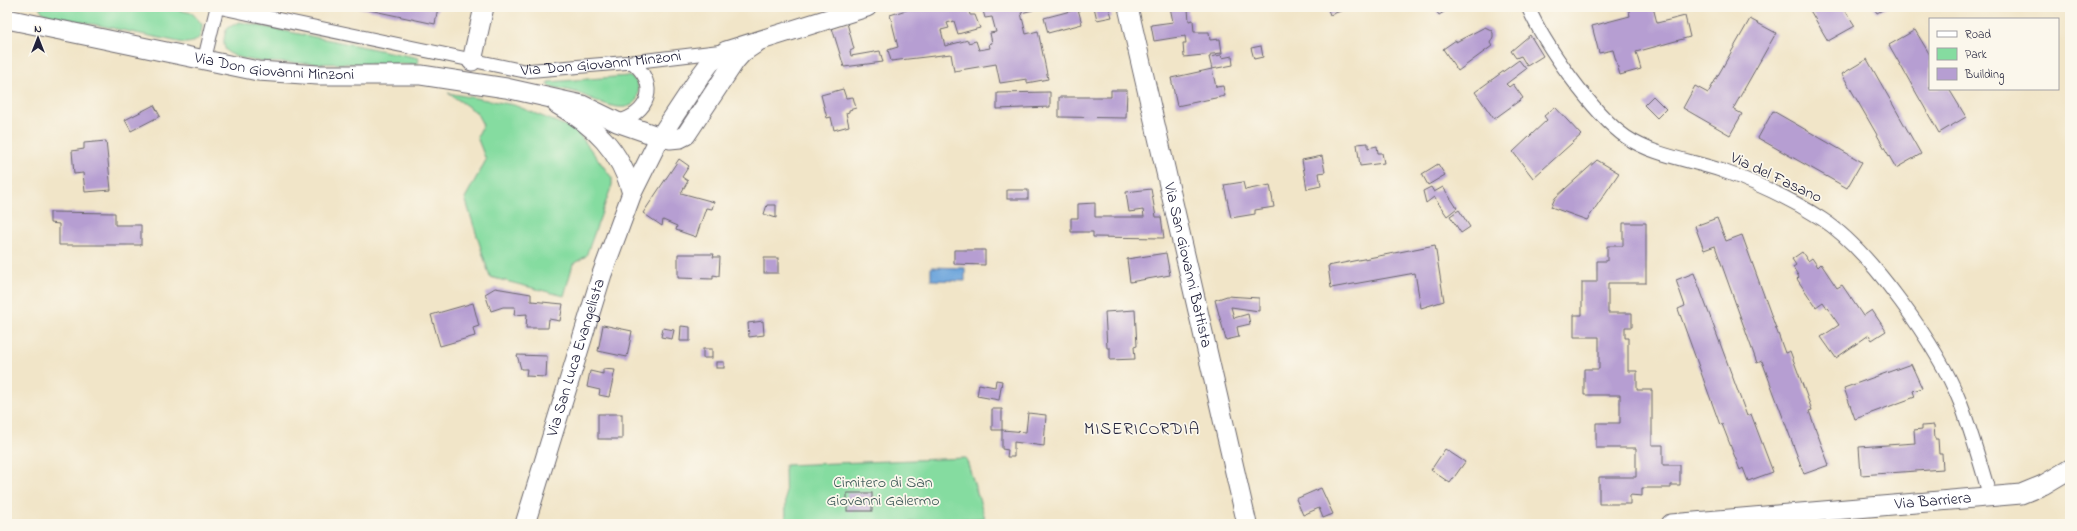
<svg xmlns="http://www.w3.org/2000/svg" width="2077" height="531" font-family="'Indie Flower',sans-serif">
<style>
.green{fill:#85dca0;stroke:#547f6e}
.water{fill:#6ea6dc;stroke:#48648c}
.building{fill:#b69ed2}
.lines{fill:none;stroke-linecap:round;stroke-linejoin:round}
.street-casing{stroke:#6a666c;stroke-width:15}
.secondary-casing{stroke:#6a666c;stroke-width:21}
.street{stroke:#fff;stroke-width:13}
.secondary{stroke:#fff;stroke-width:19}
.labels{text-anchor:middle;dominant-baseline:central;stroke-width:3.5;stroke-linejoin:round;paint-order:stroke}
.street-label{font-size:16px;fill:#22223b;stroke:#fbf7ec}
.park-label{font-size:16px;fill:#405a59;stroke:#fbf7ec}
.neighbourhood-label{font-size:17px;letter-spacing:1px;fill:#22223b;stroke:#fbf7ec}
</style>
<rect width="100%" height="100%" fill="#fbf7ec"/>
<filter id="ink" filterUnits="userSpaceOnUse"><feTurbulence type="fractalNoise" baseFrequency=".025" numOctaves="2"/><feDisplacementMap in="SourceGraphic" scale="8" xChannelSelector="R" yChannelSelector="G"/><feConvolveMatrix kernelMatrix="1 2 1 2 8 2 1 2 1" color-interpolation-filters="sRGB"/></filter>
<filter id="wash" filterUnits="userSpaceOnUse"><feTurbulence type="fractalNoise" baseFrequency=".012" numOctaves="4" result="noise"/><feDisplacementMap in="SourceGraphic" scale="16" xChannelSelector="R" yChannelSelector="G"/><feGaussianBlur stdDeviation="0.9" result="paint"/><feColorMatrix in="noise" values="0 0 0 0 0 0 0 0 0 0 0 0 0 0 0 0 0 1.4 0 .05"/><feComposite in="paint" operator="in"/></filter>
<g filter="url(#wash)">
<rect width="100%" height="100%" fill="#f1e5c8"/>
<g class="green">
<path d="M39,7h124l29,6 10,11c0,13 -4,19 -18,19l-135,-28 -6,-2z"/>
<path d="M240,22l179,36 -1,6c-42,0 -84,0 -126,-1 -19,-1 -45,0 -63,-10 -8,-5 -5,-18 -2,-25z"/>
<path d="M628,76c5,2 9,5 10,11 1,3 0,8 -1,12 -10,20 -47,-2 -62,-7 -9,-2 -18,-4 -27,-6v-4z"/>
<polygon points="448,93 514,105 576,130 612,178 612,185 586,256 573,264 564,296 490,277 465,198 486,160 477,137 483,125 476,112"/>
<polygon points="966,458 985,518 910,522 910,524 786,524 785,465"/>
</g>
<polygon class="water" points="931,267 965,268 965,281 931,280"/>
<g id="blocks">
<g class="building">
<polygon points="355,7 438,7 435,24"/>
<polygon points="916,7 968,7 970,15 975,15 980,28 958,34 954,21 947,23 949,28 941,30 945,46 968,40 968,43 976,41 979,50 990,48 989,44 992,43 990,33 996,32 992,17 985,18 982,7 1032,7 1033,10 1021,13 1026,34 1038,31 1048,79 1027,83 1027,79 1000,83 996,64 954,71 951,54 891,61 888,50 898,47 890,15"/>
<polygon points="1094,7 1109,7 1112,17 1097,20"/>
<polygon points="1170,7 1194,7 1188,9 1189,21 1193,20 1194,32 1209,32 1210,40 1220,39 1222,53 1184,57 1183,43 1186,43 1185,36 1154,41 1151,25 1173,22"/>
<polygon points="1327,7 1351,7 1330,15"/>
<polygon points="1433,7 1452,7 1439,15"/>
<polygon points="1628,7 1653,7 1657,23 1685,16 1690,37 1636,52 1641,69 1620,75 1613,50 1599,53 1592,26 1630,16"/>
<polygon points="1808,7 1843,7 1855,26 1828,41"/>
<polygon points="1873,7 1888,7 1877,13"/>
<polygon points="1078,9 1082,24 1048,33 1044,18"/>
<polygon points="1750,19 1776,33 1733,109 1742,114 1730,135 1683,108 1695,86 1708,93"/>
<polygon points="847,23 854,49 850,51 851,56 880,51 883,62 844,67 832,28"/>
<polygon points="1485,27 1491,30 1493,33 1493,37 1490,43 1492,46 1458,71 1443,49 1456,40 1456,42"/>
<polygon points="1915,30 1930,55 1930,89 1949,89 1966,117 1939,133 1889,45"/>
<polygon points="1530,35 1543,56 1527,66 1521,56 1516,58 1511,51"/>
<polygon points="1261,46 1263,57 1254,59 1251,48"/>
<polygon points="1221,55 1222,58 1232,56 1233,65 1212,69 1216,87 1223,86 1225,96 1177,106 1171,78 1212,69 1209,57"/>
<polygon points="1867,59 1921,154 1896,168 1842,74"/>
<polygon points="1519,60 1526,69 1506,84 1509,87 1513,84 1523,98 1494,119 1475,92"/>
<polygon points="843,89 846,98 853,97 856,108 849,110 849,112 846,113 849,126 834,130 831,117 827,118 821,95"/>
<polygon points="1111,90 1127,90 1126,118 1059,117 1059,97 1111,97"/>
<polygon points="1050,92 1050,107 997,109 997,93"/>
<polygon points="1653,96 1666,109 1657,118 1644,105"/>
<polygon points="154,105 160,116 131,131 125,120"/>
<polygon points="1555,107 1581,135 1533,178 1513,152 1547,120 1544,116"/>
<polygon points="1773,111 1862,162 1847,188 1758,138"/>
<polygon points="106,141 111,190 85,192 83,173 74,174 72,151 84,149 84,143"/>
<polygon points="1368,143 1368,148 1377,146 1378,153 1382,153 1384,163 1360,166 1357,144"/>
<polygon points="1322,156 1325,172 1319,173 1321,186 1307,189 1302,160"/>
<polygon points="679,159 689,166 682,177 688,181 681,193 714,202 712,209 706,208 696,237 676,230 677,226 663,220 662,226 643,213"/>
<polygon points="1597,160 1619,173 1587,220 1551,207 1555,198"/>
<polygon points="1438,164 1445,175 1428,185 1422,174"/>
<polygon points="1243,182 1245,190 1270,185 1274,207 1255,210 1255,214 1231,218 1224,185"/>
<polygon points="1431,187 1434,192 1443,187 1457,208 1447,216 1434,197 1426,203 1423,191"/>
<polygon points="1151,189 1156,217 1161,217 1164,238 1093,237 1093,232 1071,232 1071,218 1078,218 1078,204 1095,203 1095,217 1144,217 1143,210 1129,212 1126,192"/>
<rect x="1007" y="190" width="21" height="9"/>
<polygon points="767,205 776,205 776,218 764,214"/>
<polygon points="1459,210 1470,227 1461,233 1450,216"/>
<polygon points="50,212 115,213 115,225 141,225 141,245 59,245 59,224 50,223"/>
<polygon points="1717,218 1726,241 1742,235 1785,353 1790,351 1812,410 1809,411 1829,465 1804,474 1762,361 1757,363 1715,246 1704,250 1695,226"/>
<polygon points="1623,223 1646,223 1646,283 1608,283 1608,313 1632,313 1632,327 1625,327 1625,338 1628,338 1628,371 1637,371 1637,390 1652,390 1652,445 1663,445 1663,465 1680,465 1680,485 1671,485 1671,488 1642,488 1642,496 1630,495 1630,504 1599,504 1599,477 1636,477 1636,448 1596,448 1596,423 1620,423 1620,395 1584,395 1584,369 1599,369 1599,337 1574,337 1574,315 1582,315 1582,282 1597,282 1597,261 1607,261 1607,246 1623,246"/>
<polygon points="1435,245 1444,301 1421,308 1415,273 1331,288 1328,266"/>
<polygon points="954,250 985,250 985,265 954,264"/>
<polygon points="1802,252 1808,261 1812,258 1818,267 1821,264 1837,288 1842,285 1863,316 1872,310 1886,331 1872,340 1869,335 1836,358 1821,337 1839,325 1823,302 1816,307 1797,279 1799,277 1793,267 1796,265 1792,259"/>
<polygon points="1166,253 1170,275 1130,282 1127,259"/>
<polygon points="678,254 714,254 713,257 720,257 719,276 713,275 713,279 678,278"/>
<rect x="764" y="258" width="14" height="15"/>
<polygon points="1694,273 1747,416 1751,414 1773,472 1748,481 1743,468 1740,470 1722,424 1720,425 1678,309 1685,306 1676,280"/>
<polygon points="495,288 531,294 531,301 563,304 560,321 549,319 548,328 526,328 527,314 514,315 515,307 503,307 491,311 485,294"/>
<polygon points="1227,296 1259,298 1259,311 1231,307 1234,318 1248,314 1250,324 1237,327 1239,337 1226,340 1215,300"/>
<polygon points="473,303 479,326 473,328 475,336 440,346 431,315"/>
<polygon points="1135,310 1137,346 1134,347 1135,359 1110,360 1110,348 1107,348 1105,312"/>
<polygon points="763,321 764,335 749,337 748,323"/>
<polygon points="603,325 632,331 627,357 598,351"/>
<polygon points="681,326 690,327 690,341 680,341"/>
<polygon points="663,328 674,330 672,339 661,337"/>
<rect x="703" y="349" width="9" height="9"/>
<polygon points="517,355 547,356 546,377 526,376 527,369 521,369"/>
<rect x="716" y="362" width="8" height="6"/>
<polygon points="1911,364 1922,388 1913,391 1915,397 1855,419 1844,388"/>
<polygon points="603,369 615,370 609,397 599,395 600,390 587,387 590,371 603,374"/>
<polygon points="996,380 1002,381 999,400 977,396 979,384 995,387"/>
<polygon points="992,409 1002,409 1002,430 1026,432 1028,413 1046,415 1044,446 1014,442 1014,457 1007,457 1008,450 1002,449 1002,430 992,430"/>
<rect x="598" y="414" width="24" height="25"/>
<polygon points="1934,425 1935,439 1938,439 1939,454 1942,454 1943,469 1861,475 1859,447 1915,443 1914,430 1922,429 1922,426"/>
<polygon points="1445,449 1465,462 1450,483 1431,470"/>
<polygon points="1321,488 1333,514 1323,518 1319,508 1303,515 1296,499"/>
<rect x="847" y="493" width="25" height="18"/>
</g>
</g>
</g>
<g filter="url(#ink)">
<use href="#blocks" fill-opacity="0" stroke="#6a666c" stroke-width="1"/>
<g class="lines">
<defs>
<g id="street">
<path id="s1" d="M218,7l306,64 108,-9 92,-11"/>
<path d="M1528,7c16,37 65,107 98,130 28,19 65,23 97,34 34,12 68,28 99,48 48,31 117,129 138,183 12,31 21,63 30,95"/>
<polyline points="204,61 217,7"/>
<path d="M617,122c32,-9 43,-36 15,-60"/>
</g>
<g id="secondary">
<path id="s2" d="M1128,7l119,517"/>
<path id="s3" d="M7,19l251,52 60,4h103l85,13 76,17 35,17 43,15 10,2 10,-1 6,-3 49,-74 8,-9 12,-8"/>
<polyline points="472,61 484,7"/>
<path d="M557,104c37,21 64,47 75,89"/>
<path id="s4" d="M525,524l77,-250 30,-81 28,-56 41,-62 9,-12 16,-12 141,-44"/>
<path id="s5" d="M1671,524l350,-30 22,-9 27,-16"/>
</g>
</defs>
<use href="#street" class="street-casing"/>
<use href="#secondary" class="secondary-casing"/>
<use href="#street" class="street"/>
<use href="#secondary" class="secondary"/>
</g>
</g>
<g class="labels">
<g class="street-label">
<text stroke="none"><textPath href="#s1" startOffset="390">Via Don Giovanni Minzoni</textPath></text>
<text stroke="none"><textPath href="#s3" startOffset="272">Via Don Giovanni Minzoni</textPath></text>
<text transform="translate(1776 178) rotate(25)">Via del Fasano</text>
<text stroke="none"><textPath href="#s2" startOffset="265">Via San Giovanni Battista</textPath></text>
<text stroke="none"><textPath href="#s4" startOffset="174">Via San Luca Evangelista</textPath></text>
<text stroke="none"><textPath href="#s5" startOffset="263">Via Barriera</textPath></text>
</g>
<g class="park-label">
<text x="883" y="483">Cimitero di San<tspan x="883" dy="18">Giovanni Galermo</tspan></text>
</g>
<g class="neighbourhood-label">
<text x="1142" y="429">MISERICORDIA</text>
</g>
</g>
<rect width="2077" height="531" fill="none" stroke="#fbf7ec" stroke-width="24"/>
<rect x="1929" y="18" width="130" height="72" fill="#fbf7ec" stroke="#a4a2a5"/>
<rect x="1937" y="31" width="20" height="6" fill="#ffffff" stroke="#a4a2a5"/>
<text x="1965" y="38" font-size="12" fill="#22223b">Road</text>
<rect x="1937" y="48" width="20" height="12" fill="#85dca0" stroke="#a4a2a5"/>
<text x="1965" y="58" font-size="12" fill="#22223b">Park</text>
<rect x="1937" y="68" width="20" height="12" fill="#b69ed2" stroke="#a4a2a5"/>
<text x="1965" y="78" font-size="12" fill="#22223b">Building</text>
<g transform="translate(38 38)" stroke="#fbf7ec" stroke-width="3" paint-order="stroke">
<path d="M0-3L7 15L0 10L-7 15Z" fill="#22223b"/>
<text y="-6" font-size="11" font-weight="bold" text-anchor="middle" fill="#22223b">N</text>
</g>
</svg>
